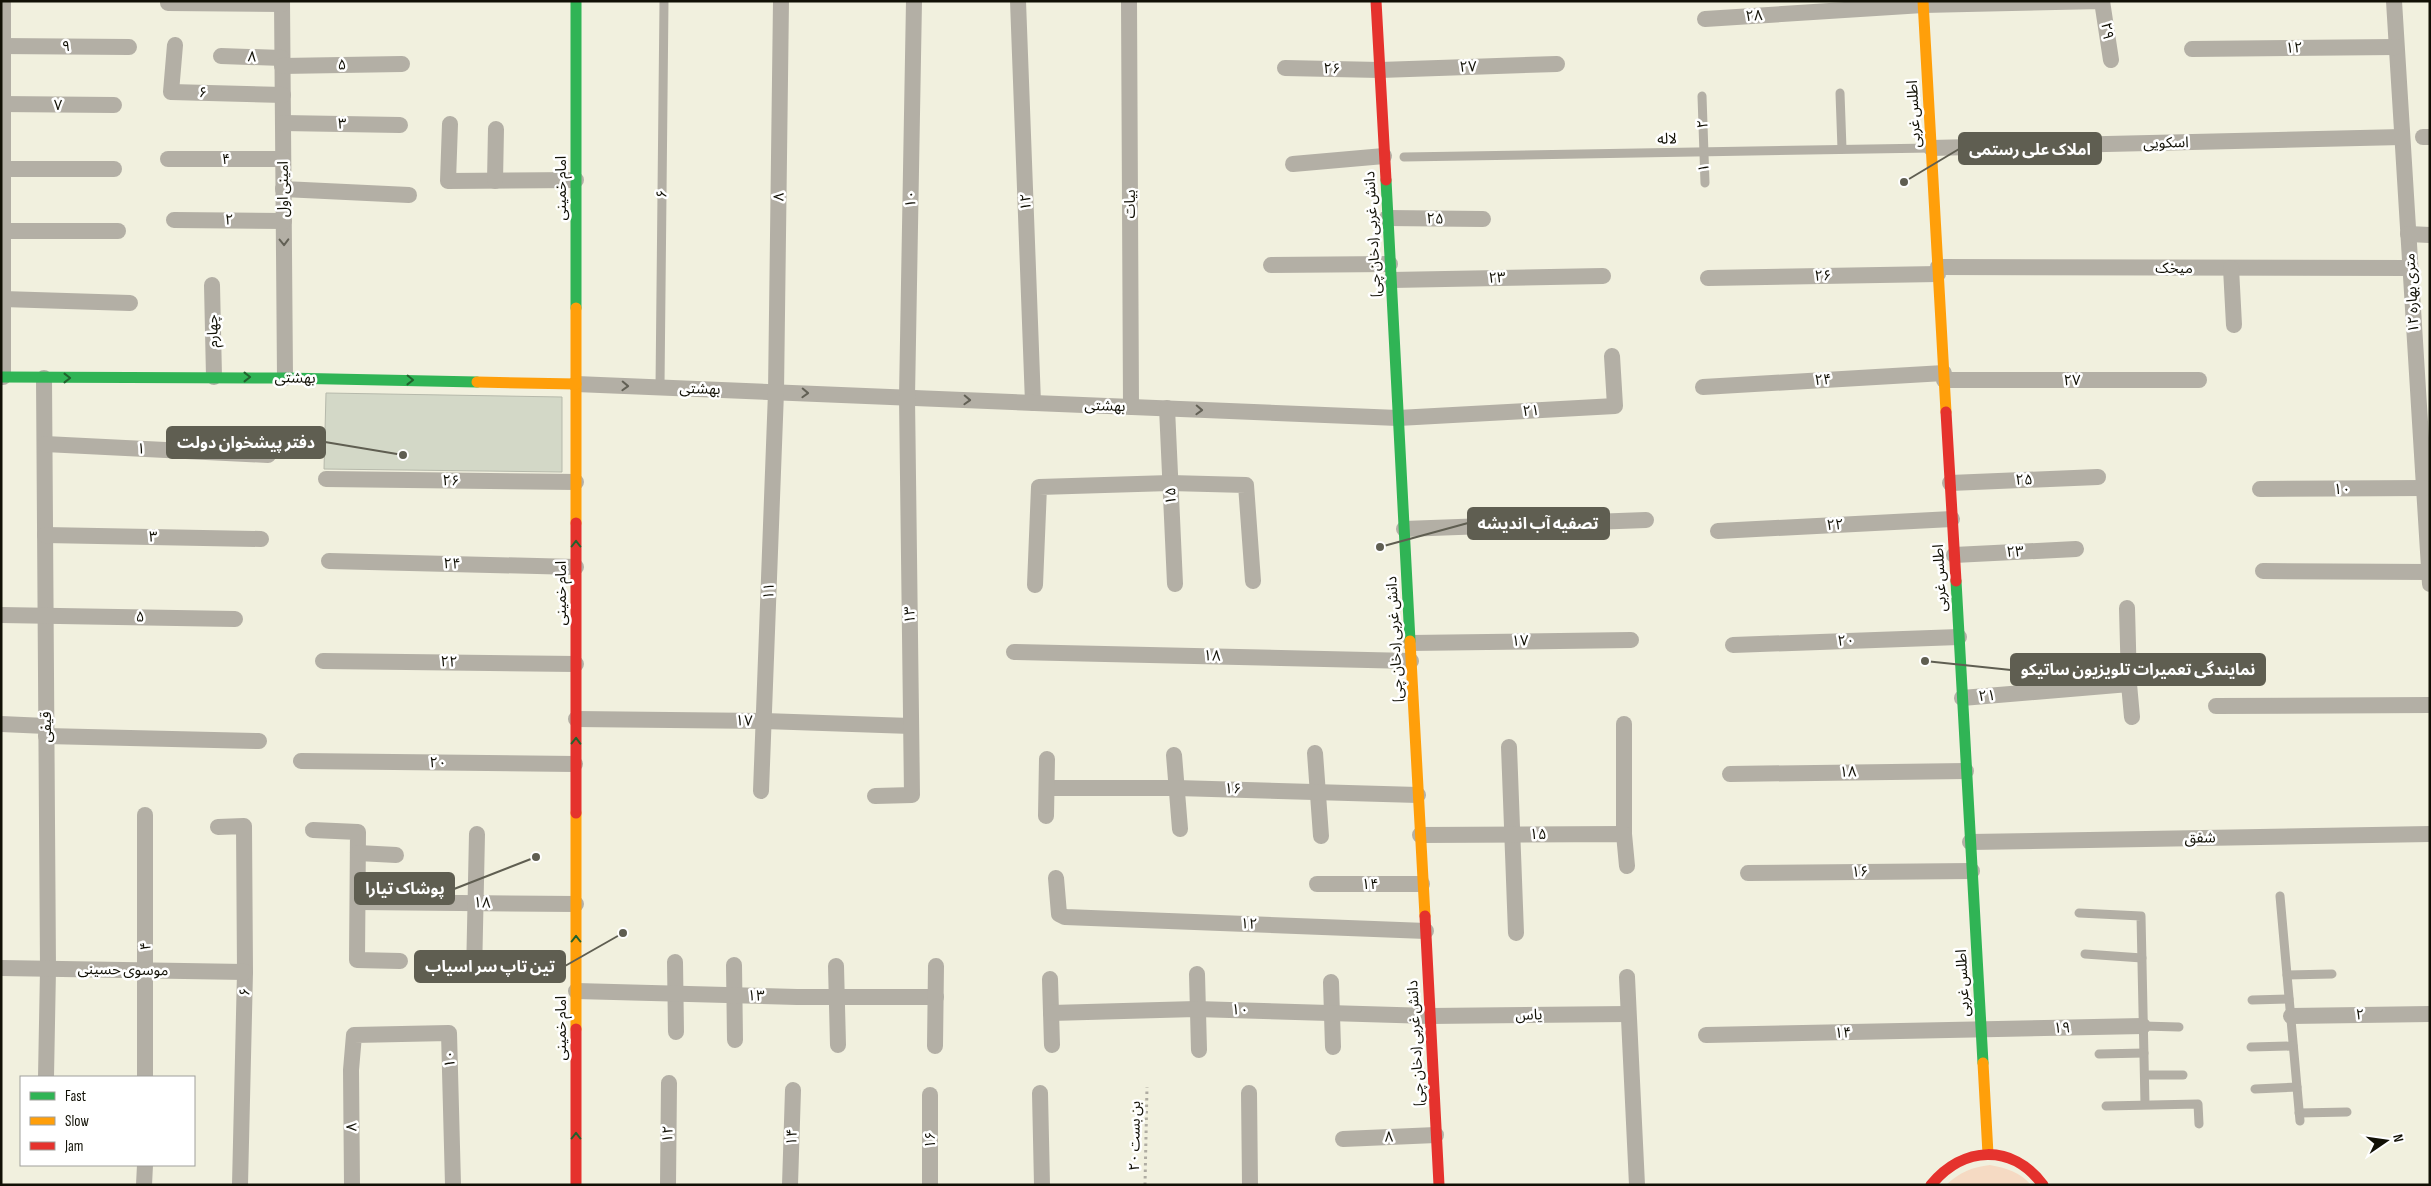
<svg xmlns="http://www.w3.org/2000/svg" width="2431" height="1186" font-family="'Sofia Sans Condensed','Noto Sans Arabic',sans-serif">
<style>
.green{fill:#f5dac3}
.building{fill:#d3d8c7;stroke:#b6b9ab}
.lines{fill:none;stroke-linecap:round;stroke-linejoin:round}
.path{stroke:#afaca2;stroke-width:3;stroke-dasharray:2.5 4;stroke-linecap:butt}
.lane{stroke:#b3afa5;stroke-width:9}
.street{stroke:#b3afa5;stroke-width:16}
.fast{stroke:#30b455;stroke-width:11}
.slow{stroke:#ff9f0a;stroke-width:11}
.jam{stroke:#e5322d;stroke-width:11}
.oneway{stroke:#626055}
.oneway2{stroke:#20622d}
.labels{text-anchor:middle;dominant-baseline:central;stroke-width:5;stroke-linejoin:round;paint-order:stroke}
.street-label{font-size:15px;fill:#111005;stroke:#fff}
.leader{fill:none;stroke:#5f5e51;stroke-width:2}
.callout-dot{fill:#5f5e51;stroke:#fff;stroke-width:2}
.callout{fill:#5f5e51;stroke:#5f5e51;stroke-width:2}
.callout-label{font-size:16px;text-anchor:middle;font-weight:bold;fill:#fff}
</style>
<rect width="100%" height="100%" fill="#f1f0de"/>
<path class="green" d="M1990,1165c16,3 30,7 41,20h-85c14,-13 26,-18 44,-20z"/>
<polygon class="building" points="326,393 562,397 562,472 324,469"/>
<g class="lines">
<polyline class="path" points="1145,1185 1147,1087"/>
<g class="lane">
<polyline points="1840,93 1842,149"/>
<polyline points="1702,96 1705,183"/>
<polyline points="1404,157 1931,148"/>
<polyline points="660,387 664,1"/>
<polyline points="2280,896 2300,1121"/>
<polyline points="2079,913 2141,916 2145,1104"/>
<polyline points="2085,954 2142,958"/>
<polyline points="2287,975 2332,974"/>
<polyline points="2252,1000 2289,999"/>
<polyline points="2143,1026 2179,1027"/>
<polyline points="2251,1047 2293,1046"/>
<polyline points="2099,1054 2144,1053"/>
<polyline points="2145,1075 2183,1075"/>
<polyline points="2255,1089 2297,1087"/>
<polyline points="2106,1106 2198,1104 2199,1124"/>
<polyline points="2299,1113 2347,1112"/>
</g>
<g class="street">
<polyline points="282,1 285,378"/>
<polyline points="1018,1 1033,403"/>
<polyline points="1129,1 1131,407"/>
<polyline points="2394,1 2430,584"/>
<polyline points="168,3 282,4"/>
<polyline points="1705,19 1923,5 2102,1 2111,60"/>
<polyline points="175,45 171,92 283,95"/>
<polyline points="1,46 129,47"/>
<polyline points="2192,49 2396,47"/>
<polyline points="221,56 282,58"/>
<polyline points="282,66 402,64"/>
<polyline points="1285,68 1380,70 1557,64"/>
<polyline points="1,104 114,105"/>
<polyline points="283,123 400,125"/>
<polyline points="450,124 448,181 576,180"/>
<polyline points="2423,137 2430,137"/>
<polyline points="1931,148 2402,137"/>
<polyline points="168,159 283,159"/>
<polyline points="1293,164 1384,156"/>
<polyline points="1,169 114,169"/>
<polyline points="495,181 496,129"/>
<polyline points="283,189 409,195"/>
<polyline points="1387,218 1483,219"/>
<polyline points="174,220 284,221"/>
<polyline points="1,231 118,231"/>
<polyline points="2408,234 2430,235"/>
<polyline points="1271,265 1390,264"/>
<polyline points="1938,267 2410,268"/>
<polyline points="2231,268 2234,325"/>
<polyline points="1708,278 1938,274"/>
<polyline points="1391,280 1603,276"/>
<polyline points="212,285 214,377"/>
<polyline points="3,299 130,303"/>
<polyline points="3,377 3,1"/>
<polyline points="44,378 48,969 46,1077"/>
<polyline points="1944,380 2199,380"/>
<polyline points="576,384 1398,418 1615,406 1612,356"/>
<polyline points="1703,387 1944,373"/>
<polyline points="1167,408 1175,584"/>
<polyline points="45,444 268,455"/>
<polyline points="326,479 576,482"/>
<polyline points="1950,483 2098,477"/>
<polyline points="2260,489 2424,488"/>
<polyline points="1404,529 1646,520"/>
<polyline points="1718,531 1952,519"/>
<polyline points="45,535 261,539"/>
<polyline points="1954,555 2076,549"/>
<polyline points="329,561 576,567"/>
<polyline points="2263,571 2429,572"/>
<polyline points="1035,585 1039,487 1170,483 1246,485 1253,581"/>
<polyline points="2127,608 2129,684"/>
<polyline points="1,615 235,619"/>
<polyline points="1410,643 1631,640"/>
<polyline points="1733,645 1959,637"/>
<polyline points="1014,652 1411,661"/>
<polyline points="323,661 576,664"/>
<polyline points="1962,698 2129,684 2132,717"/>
<polyline points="2216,706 2430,705"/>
<polyline points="576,719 764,721 911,726"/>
<polyline points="1,724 46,726"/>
<polyline points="1624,724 1624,834"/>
<polyline points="46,736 259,741"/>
<polyline points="1509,747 1516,933"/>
<polyline points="1315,753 1321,836"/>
<polyline points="1174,755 1180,829"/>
<polyline points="301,761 575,764"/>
<polyline points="1730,774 1966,771"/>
<polyline points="1047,788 1177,788 1418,795"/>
<polyline points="761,791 776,392 781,1"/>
<polyline points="875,796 912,795 907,397 914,1"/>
<polyline points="145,815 145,1077"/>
<polyline points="1046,816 1047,759"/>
<polyline points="218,827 244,826 245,972 240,1185"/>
<polyline points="313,830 358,832 357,960 400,961"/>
<polyline points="1420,835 1624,834 1627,866"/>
<polyline points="1970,842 2430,834"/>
<polyline points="358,853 396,855"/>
<polyline points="1748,873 1972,871"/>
<polyline points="1056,878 1059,914 1065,917 1426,931"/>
<polyline points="1317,884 1422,884"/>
<polyline points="358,902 576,904"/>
<polyline points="675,962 676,1032"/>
<polyline points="734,965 735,1040"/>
<polyline points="836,966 838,1045"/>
<polyline points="1,968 245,972"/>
<polyline points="1197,974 1199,1050"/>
<polyline points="474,975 477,834"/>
<polyline points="1627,977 1637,1185"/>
<polyline points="1050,979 1052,1045"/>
<polyline points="1331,982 1333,1047"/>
<polyline points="576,991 797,997 936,997"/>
<polyline points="1051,1013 1196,1009 1430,1016 1628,1014"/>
<polyline points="2291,1016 2430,1014"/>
<polyline points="1706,1035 2143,1026"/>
<polyline points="935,1046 936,966"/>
<polyline points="1040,1093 1042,1185"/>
<polyline points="1249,1093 1250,1185"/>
<polyline points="1343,1139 1436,1135"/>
<polyline points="144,1185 145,1165"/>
<polyline points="352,1185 351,1070 354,1035 449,1033 453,1185"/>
<polyline points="668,1185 669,1083"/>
<polyline points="790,1185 793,1090"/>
<polyline points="930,1185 930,1095"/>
</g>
<g class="fast">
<polyline points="576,1 576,308"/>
<polyline points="1386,180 1410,641"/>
<polyline points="1,377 285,378 477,382"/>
<polyline points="1956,581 1983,1063"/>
</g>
<g class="slow">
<polyline points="1923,1 1946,412"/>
<polyline points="576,308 576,523"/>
<polyline points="477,382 576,384"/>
<polyline points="1410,641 1425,916"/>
<polyline points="576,813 576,1029"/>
<polyline points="1983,1063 1988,1154"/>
</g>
<g class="jam">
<polyline points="1376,1 1386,180"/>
<polyline points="1946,412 1956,581"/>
<polyline points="576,523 576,813"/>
<polyline points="1425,916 1439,1185"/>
<polyline points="576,1029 576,1185"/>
<path d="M1931,1185c32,-39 81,-42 112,0"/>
</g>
</g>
<defs><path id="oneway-chevron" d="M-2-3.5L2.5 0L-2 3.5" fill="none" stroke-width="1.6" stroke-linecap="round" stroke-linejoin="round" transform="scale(1.25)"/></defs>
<g class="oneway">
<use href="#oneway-chevron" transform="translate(284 242) rotate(89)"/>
<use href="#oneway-chevron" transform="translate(625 386) rotate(2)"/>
<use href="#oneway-chevron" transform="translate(805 393) rotate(2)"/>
<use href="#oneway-chevron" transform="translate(967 400) rotate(2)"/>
<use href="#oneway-chevron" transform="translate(1199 410) rotate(2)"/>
</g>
<g class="oneway2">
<use href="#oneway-chevron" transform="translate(247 377)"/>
<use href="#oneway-chevron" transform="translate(67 378)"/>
<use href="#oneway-chevron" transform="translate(410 380) rotate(1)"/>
<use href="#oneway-chevron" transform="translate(576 544) rotate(-90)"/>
<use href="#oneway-chevron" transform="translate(576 741) rotate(-89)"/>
<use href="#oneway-chevron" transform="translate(576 939) rotate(-90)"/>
<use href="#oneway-chevron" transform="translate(576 1136) rotate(-90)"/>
</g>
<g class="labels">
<g class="street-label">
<text transform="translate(1754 16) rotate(-4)">۲۸</text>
<text transform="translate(2107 31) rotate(81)">۲۹</text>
<text x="66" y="46">۹</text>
<text transform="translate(2294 48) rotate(-1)">۱۲</text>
<text transform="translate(252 57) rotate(2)">۸</text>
<text transform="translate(342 65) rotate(-1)">۵</text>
<text transform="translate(1468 67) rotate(-2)">۲۷</text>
<text transform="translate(1332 69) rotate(1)">۲۶</text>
<text transform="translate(203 93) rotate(2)">۶</text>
<text x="58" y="105">۷</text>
<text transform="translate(1914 114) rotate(-93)">اطلس غربی</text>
<text transform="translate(342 124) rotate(1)">۳</text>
<text transform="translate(1703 124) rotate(-91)">۲</text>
<text transform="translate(1667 139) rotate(-1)">لاله</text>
<text transform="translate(2166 143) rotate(-1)">اسکویی</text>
<text x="226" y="159">۴</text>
<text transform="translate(1704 168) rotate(-93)">۱</text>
<text transform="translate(561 188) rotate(-90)">امام خمینی</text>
<text transform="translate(283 189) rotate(-90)">امینی اول</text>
<text transform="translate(662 194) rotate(-89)">۶</text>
<text transform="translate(779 197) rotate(-89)">۸</text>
<text transform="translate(911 199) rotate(-89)">۱۰</text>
<text transform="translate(1026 202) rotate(-92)">۱۲</text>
<text transform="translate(1130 204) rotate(-90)">بیات</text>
<text transform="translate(1435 219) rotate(1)">۲۵</text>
<text transform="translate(229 220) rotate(1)">۲</text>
<text transform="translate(1373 234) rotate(-93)">دانش غربی (دخان چی)</text>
<text x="2174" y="268">میخک</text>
<text transform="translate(1823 276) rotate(-1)">۲۶</text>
<text transform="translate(1497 278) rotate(-1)">۲۳</text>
<text transform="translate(2412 293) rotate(-93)">۱۲ متری بهاره</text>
<text transform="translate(213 331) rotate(-91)">چهارم</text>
<text transform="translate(295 378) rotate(1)">بهشتی</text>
<text transform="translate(1823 380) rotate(-3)">۲۴</text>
<text x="2072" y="380">۲۷</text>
<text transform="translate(700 389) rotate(2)">بهشتی</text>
<text transform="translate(1105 406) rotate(2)">بهشتی</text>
<text transform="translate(1531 411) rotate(-3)">۲۱</text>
<text transform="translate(141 449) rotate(3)">۱</text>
<text transform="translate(2024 480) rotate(-2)">۲۵</text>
<text transform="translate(451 481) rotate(1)">۲۶</text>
<text x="2342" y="489">۱۰</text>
<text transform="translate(1171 496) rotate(-92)">۱۵</text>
<text transform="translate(1835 525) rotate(-3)">۲۲</text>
<text transform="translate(153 537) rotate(1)">۳</text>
<text transform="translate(2015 552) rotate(-2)">۲۳</text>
<text transform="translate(452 564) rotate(1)">۲۴</text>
<text transform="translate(1940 578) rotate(-93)">اطلس غربی</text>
<text transform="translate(769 591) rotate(-88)">۱۱</text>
<text transform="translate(561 593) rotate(-90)">امام خمینی</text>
<text transform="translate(910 615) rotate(-91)">۱۳</text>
<text transform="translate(140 617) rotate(1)">۵</text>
<text transform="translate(1395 639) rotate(-93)">دانش غربی (دخان چی)</text>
<text transform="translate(1520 641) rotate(-1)">۱۷</text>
<text transform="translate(1846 641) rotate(-2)">۲۰</text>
<text transform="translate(1212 656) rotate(1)">۱۸</text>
<text transform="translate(449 662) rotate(1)">۲۲</text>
<text transform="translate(1987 696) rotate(-5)">۲۱</text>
<text transform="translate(744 721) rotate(1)">۱۷</text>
<text transform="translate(46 727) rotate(-90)">قیفی</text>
<text transform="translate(438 763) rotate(1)">۲۰</text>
<text transform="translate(1848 772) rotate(-1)">۱۸</text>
<text transform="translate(1233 789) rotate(1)">۱۶</text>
<text x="1538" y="834">۱۵</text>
<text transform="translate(2200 838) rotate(-1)">شفق</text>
<text transform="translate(1860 872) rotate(-1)">۱۶</text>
<text x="1370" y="884">۱۴</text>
<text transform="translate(482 903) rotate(1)">۱۸</text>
<text transform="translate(1249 924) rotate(2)">۱۲</text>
<text transform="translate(146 946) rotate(-91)">۴</text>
<text transform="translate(123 970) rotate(1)">موسوی حسینی</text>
<text transform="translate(1963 983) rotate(-93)">اطلس غربی</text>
<text transform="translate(245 992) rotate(-89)">۶</text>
<text transform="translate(756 996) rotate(1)">۱۳</text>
<text transform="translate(1240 1010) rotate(1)">۱۰</text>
<text transform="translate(1529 1015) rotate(-1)">یاس</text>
<text transform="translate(2360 1015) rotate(-1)">۲</text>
<text transform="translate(561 1028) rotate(-90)">امام خمینی</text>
<text transform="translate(2062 1028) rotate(-1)">۱۹</text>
<text transform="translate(1843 1033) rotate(-1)">۱۴</text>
<text transform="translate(1416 1043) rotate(-93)">دانش غربی (دخان چی)</text>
<text transform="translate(450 1059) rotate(-92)">۱۰</text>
<text transform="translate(352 1127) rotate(-91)">۸</text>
<text transform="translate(668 1134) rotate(-89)">۱۲</text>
<text transform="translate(1135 1136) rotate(-89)">بن بست ۲۰</text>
<text transform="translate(792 1137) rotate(-88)">۱۴</text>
<text transform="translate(1389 1137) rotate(-2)">۸</text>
<text transform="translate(930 1140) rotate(-90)">۱۶</text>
</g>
</g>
<path class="leader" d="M1904 182L1959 149M403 455L325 442M1380 547L1468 523M1925 661L2011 670M536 857L454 889M623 933L565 966"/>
<g class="callout-dot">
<circle cx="1904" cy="182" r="5"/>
<circle cx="403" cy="455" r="5"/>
<circle cx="1380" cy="547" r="5"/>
<circle cx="1925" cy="661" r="5"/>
<circle cx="536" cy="857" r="5"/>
<circle cx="623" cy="933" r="5"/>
</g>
<g class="callout">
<rect x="1959" y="133" width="142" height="31" rx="5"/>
<rect x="167" y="427" width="158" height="31" rx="5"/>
<rect x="1468" y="508" width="141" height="31" rx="5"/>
<rect x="2011" y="654" width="254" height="31" rx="5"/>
<rect x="355" y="873" width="99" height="31" rx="5"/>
<rect x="415" y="951" width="150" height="31" rx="5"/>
</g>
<g class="callout-label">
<text x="2030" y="155">املاک علی رستمی</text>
<text x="246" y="448">دفتر پیشخوان دولت</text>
<text x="1538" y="529">تصفیه آب اندیشه</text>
<text x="2138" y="675">نمایندگی تعمیرات تلویزیون ساتیکو</text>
<text x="405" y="894">پوشاک تیارا</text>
<text x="490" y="972">تین تاپ سر اسیاب</text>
</g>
<rect width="2431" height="1186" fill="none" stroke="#111005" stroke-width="5"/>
<rect x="20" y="1076" width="175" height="90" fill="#ffffff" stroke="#a09f9b"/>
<rect x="30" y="1092" width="25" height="8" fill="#30b455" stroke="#a09f9b"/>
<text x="65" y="1101" font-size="15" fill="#111005">Fast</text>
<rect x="30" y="1117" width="25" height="8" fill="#ff9f0a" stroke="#a09f9b"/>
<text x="65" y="1126" font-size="15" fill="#111005">Slow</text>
<rect x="30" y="1142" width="25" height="8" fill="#e5322d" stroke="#a09f9b"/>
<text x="65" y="1151" font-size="15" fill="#111005">Jam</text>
<g transform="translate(2386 1141) rotate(77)" stroke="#ffffff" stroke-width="4" paint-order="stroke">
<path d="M0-4L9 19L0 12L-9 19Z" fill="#111005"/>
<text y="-8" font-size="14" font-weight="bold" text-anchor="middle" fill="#111005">N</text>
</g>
</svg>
